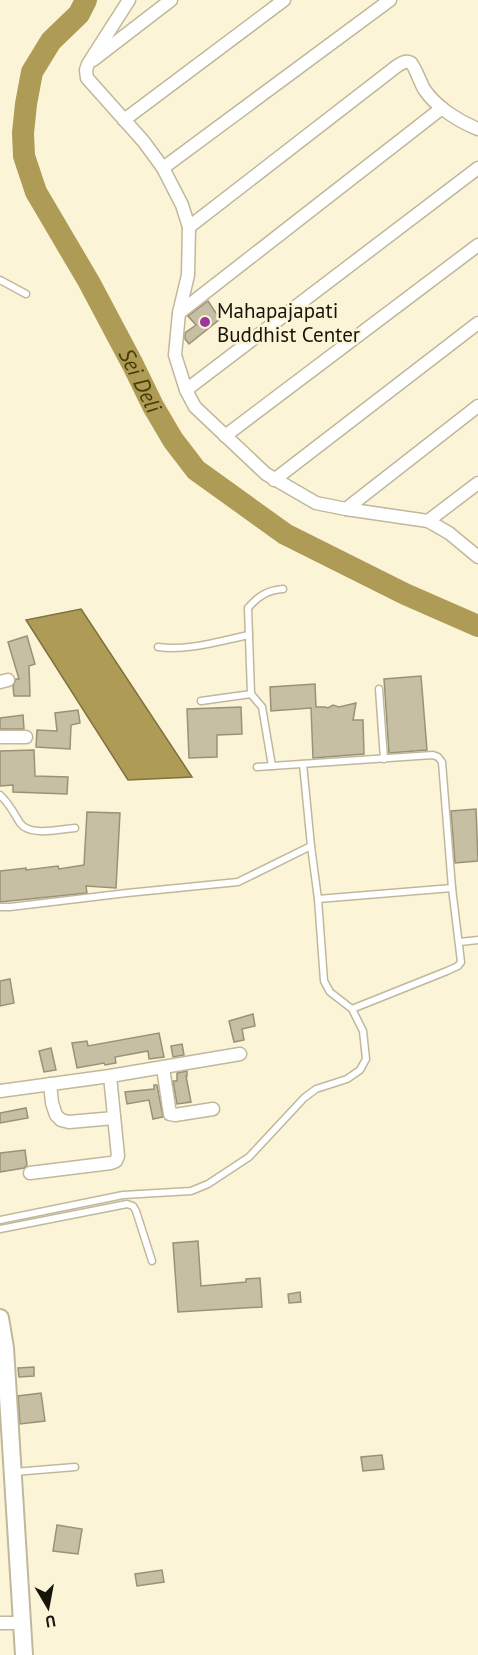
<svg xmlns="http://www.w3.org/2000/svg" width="478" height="1655" font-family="'PT Sans',sans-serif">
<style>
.water{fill:#ad9b56;stroke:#80723f;stroke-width:1.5}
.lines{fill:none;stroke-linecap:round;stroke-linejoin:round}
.river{stroke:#ad9b56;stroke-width:22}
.building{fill:#c6bfa3;stroke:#999277;stroke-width:1.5}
.lane-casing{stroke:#c0b89c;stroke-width:9}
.street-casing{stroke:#c0b89c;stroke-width:15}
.secondary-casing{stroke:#c0b89c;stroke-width:20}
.lane{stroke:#fff;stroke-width:6}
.street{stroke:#fff;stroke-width:12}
.secondary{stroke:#fff;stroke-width:16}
.poi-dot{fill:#9b379d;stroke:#fbf4d7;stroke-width:2}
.labels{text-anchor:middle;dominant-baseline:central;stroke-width:5;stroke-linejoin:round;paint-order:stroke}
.poi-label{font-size:21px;fill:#17140a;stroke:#fbf4d7;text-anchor:start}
.water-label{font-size:22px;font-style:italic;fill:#4a3d03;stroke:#fbf4d7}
</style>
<rect width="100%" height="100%" fill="#fbf4d7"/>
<polygon class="water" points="81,609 192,777 128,780 26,620"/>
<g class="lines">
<path class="river" id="s1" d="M86,0l-7,14 -28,27 -19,31 -6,32 -3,29 1,23 12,36 53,90 44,83 20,41 20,34 23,30 89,64 120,60 73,32"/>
</g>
<g class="building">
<polygon points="208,301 220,319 189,344 185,339 185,333 196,325 188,316"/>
<polygon points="27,636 35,664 29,666 30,696 14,696 13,686 16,679 19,679 8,642"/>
<polygon points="421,676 427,750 389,753 384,679"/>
<polygon points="315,684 316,707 325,707 328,708 333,705 339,707 356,703 353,720 363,720 364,754 313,758 311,708 271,711 270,687"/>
<polygon points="241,707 242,734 217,735 217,757 189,758 187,709"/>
<polygon points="78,710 80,723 71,725 70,749 36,747 37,730 57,731 55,713"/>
<polygon points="23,715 24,729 0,729 0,718"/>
<polygon points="34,750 35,776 68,777 67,794 13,792 13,785 0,786 0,751"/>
<polygon points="476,809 478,861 455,863 451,811"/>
<polygon points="87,812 120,813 116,888 86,886 87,893 0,902 0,871 26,868 26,870 58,866 59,869 84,865"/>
<polygon points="10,979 14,1003 0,1006 0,981"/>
<polygon points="253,1014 255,1026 242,1029 244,1040 234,1042 229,1021"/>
<polygon points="159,1033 164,1057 149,1059 148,1051 115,1057 116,1063 105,1065 104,1063 77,1068 72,1043 87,1041 88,1046"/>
<polygon points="182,1044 184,1055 173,1057 171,1046"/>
<polygon points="51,1048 56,1070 44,1072 39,1051"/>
<polygon points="187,1071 187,1076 186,1076 191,1102 177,1104 173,1081 177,1081 177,1073"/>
<polygon points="154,1085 157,1085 163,1117 153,1119 149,1100 127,1104 125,1092 154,1089"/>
<polygon points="26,1108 28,1118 0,1123 0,1113"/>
<polygon points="25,1150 27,1165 24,1168 0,1172 0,1153"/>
<polygon points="198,1241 201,1286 246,1282 246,1279 260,1278 262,1307 178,1312 173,1243"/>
<polygon points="300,1292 301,1302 289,1303 288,1294"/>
<polygon points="34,1367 34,1376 19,1377 18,1368"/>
<polygon points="41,1393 45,1421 20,1424 18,1396"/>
<polygon points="382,1455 384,1469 363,1471 361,1457"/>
<polygon points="57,1525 82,1529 78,1554 53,1551"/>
<polygon points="162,1570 164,1582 137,1586 135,1574"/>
</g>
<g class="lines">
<defs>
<g id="lane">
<polyline points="0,280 26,294"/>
<path d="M158,647c31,4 61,-6 91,-12"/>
<polyline points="379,689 384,759"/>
<polyline points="201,701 251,694"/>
<polyline points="303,764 311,846"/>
<path d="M272,766l-10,-59 -11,-13 -3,-86c10,-12 20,-18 35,-19"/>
<polyline points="257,767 433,755 438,757 442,762 452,888 461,962 458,966 447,971 352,1009"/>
<path d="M0,795c9,8 14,18 20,28 10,14 40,6 55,5"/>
<polyline points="318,899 452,888"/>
<polyline points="0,907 10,907 127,893 238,882 311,846 318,899 324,981 330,992 352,1009 363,1031 366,1059 360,1070 347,1079 316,1089 304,1098 249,1157 208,1184 191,1191 123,1195 0,1220"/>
<polyline points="460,942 478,940"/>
<polyline points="0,1229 127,1204 133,1206 136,1211 152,1261"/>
<polyline points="14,1472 75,1467"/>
</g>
<g id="street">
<polyline points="129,0 88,64 86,70 87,78 144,142 163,168 182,205 189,227 188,275 179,313 175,355 186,390 195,407 266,474 316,503 346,509 428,521 449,533 478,557"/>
<polyline points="93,60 171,0"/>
<polyline points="124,120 284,0"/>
<polyline points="163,168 390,0"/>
<path d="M189,227l208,-161c5,-3 9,-6 14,-3 3,2 10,21 13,26 12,18 34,32 54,40"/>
<polyline points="179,313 442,108"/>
<polyline points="186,390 478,168"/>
<polyline points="225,436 478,245"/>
<polyline points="274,480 478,323"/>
<polyline points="346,509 478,406"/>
<polyline points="428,521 478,483"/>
<polyline points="0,682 8,680"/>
<polyline points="0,737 26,737"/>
<polyline points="163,1068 170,1114 175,1115 213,1109"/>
<polyline points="50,1084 52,1103 56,1115 61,1120 69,1122 114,1118"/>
<polyline points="0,1091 110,1076 240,1054"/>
<polyline points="30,1173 111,1163 116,1161 118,1156 110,1076"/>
<polyline points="0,1623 23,1623"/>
</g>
<polyline id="secondary" points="0,1318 5,1348 24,1655"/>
</defs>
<use href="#lane" class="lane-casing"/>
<use href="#street" class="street-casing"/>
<use href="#secondary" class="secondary-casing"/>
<use href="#lane" class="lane"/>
<use href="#street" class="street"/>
<use href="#secondary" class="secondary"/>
</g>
<circle class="poi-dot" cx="205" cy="322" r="6"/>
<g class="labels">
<g class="poi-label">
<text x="217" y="310">Mahapajapati<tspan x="217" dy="24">Buddhist Center</tspan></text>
</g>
<g class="water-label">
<text stroke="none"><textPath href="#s1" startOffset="429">Sei Deli</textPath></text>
</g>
</g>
<g transform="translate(48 1607) rotate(170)" stroke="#fbf4d7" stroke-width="4.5" paint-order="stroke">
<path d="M0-4.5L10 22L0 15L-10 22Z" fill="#17140a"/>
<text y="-9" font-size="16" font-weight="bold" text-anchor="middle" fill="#17140a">U</text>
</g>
</svg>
